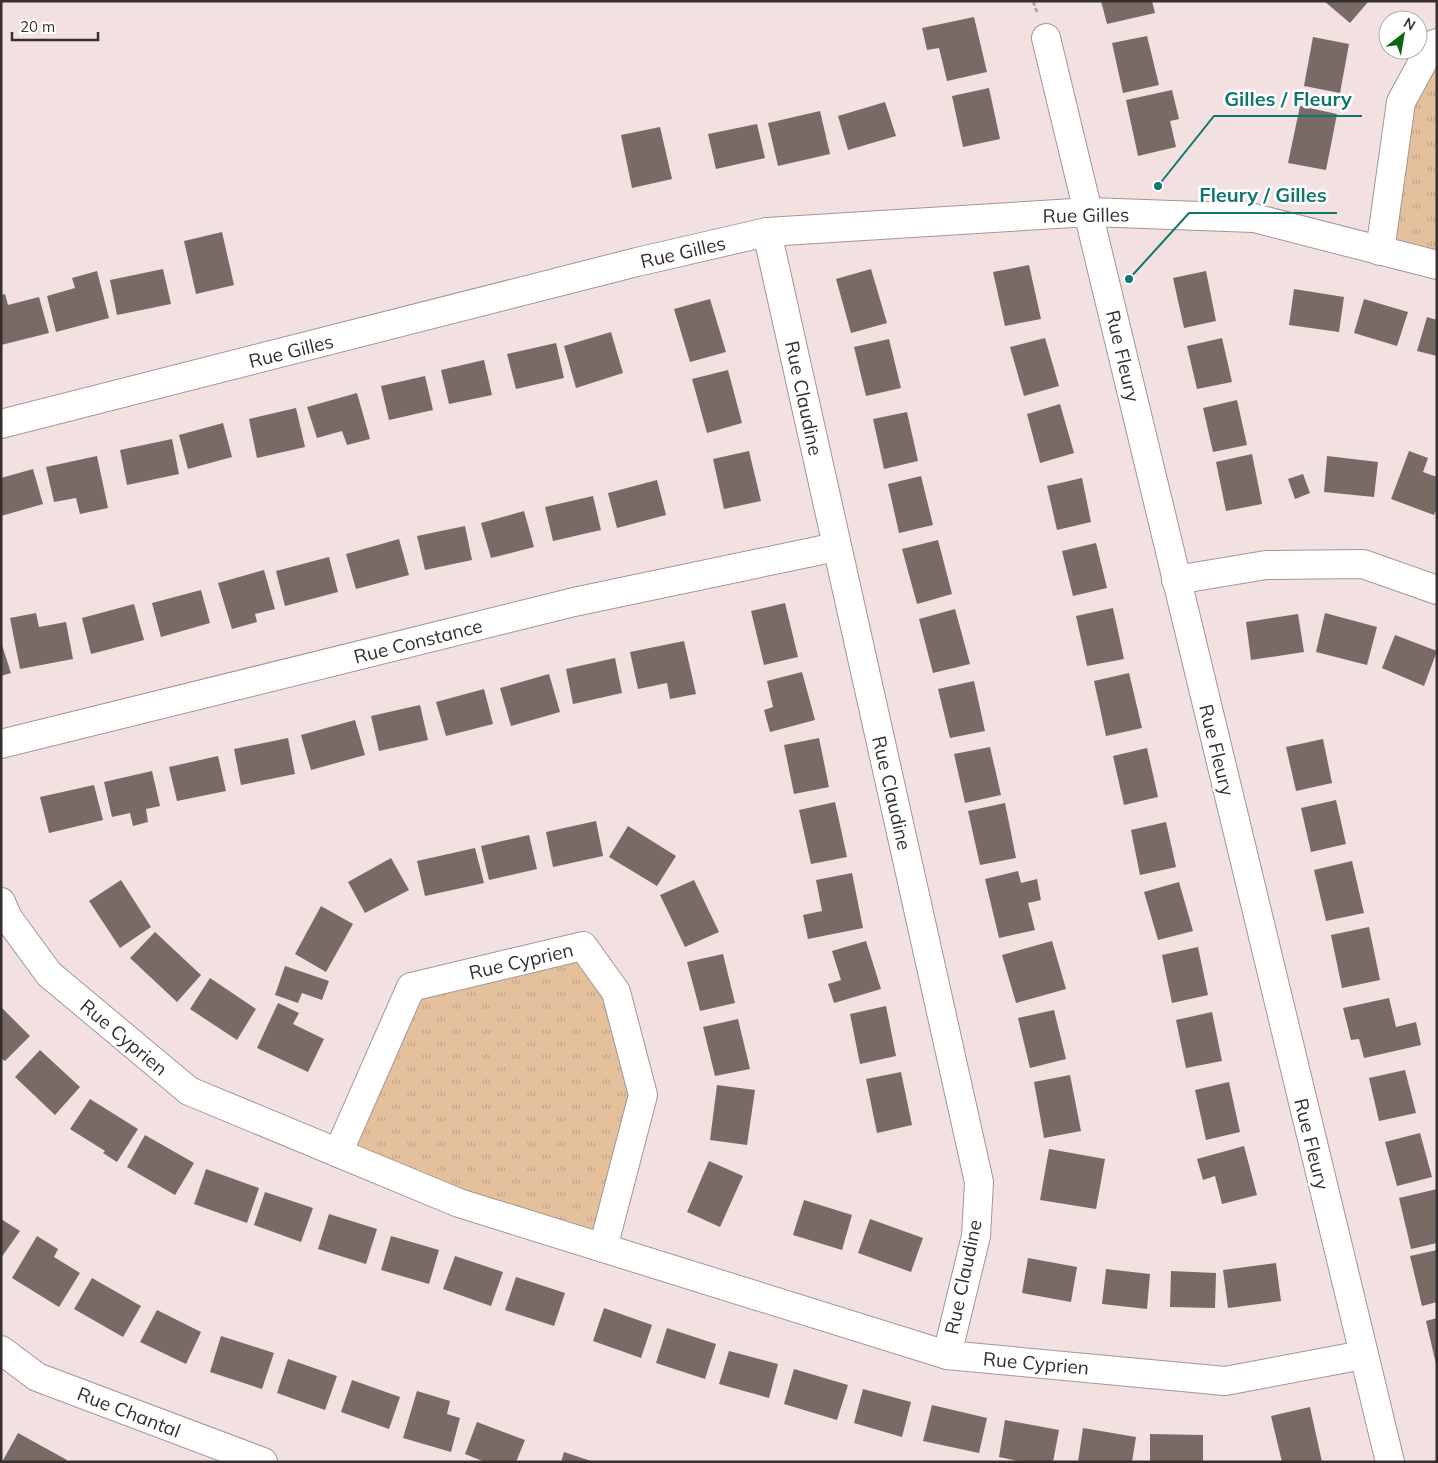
<svg xmlns="http://www.w3.org/2000/svg" width="1438" height="1463" font-family="Mulish,sans-serif">
<style>
.grass{fill:url(#grass-tufts)}
.building{fill:#786b66}
.lines{fill:none;stroke-linecap:round;stroke-linejoin:round}
.minor-casing{stroke:#a59595;stroke-width:30}
.path{stroke:#b5a7a7;stroke-width:3;stroke-dasharray:5 2.5;stroke-linecap:butt}
.minor{stroke:#fff;stroke-width:28}
.labels{text-anchor:middle;dominant-baseline:central;stroke-width:5;stroke-linejoin:round;paint-order:stroke}
.street-label{font-size:19px;fill:#352f2f;stroke:#fff}
.leader{fill:none;stroke:#0f766e;stroke-width:2}
.callout-dot{fill:#0f766e;stroke:#fff;stroke-width:2}
.callout-label{font-size:20px;text-anchor:middle;font-weight:bold;fill:#0f766e;stroke:#fff;stroke-width:5;stroke-linejoin:round;paint-order:stroke}
</style>
<defs>
<pattern id="grass-tufts" width="24" height="20" patternUnits="userSpaceOnUse" patternTransform="scale(1.25)"><rect width="24" height="20" fill="#e4c09d"/><path d="M3 7l-1-3M5 7V3M7 7l1-3M15 17l-1-3M17 17v-4M19 17l1-3" fill="none" stroke="#c4a588"/></pattern>
</defs>
<rect width="100%" height="100%" fill="#f3e1e2"/>
<g class="grass">
<polygon points="1437,43 1437,265 1380,251 1401,102"/>
<polygon points="583,946 643,1095 603,1248 338,1153 411,987"/>
</g>
<g class="building">
<polygon points="1101,1 1152,1 1155,13 1107,24"/>
<polygon points="1324,1 1369,1 1350,23"/>
<polygon points="974,17 987,72 947,81 939,48 927,50 922,28"/>
<polygon points="1147,36 1159,85 1123,93 1112,43"/>
<polygon points="1313,37 1349,44 1340,93 1304,86"/>
<polygon points="989,88 1000,139 963,147 952,96"/>
<polygon points="1172,90 1179,119 1170,121 1176,147 1138,156 1126,100"/>
<polygon points="885,102 896,136 848,150 838,116"/>
<polygon points="1300,106 1337,114 1326,170 1288,163"/>
<polygon points="820,111 830,154 778,166 768,123"/>
<polygon points="757,124 765,158 716,169 708,134"/>
<polygon points="660,127 672,179 632,188 621,135"/>
<polygon points="222,232 234,285 196,294 184,241"/>
<polygon points="1029,265 1041,319 1005,326 993,272"/>
<polygon points="163,269 171,304 117,315 110,280"/>
<polygon points="871,269 887,323 851,333 836,279"/>
<polygon points="97,271 109,318 56,332 47,296 75,288 72,278"/>
<polygon points="1206,271 1216,321 1184,328 1173,278"/>
<polygon points="1294,289 1344,297 1339,332 1289,325"/>
<polygon points="5,294 8,305 39,297 49,333 1,345 1,295"/>
<polygon points="710,299 726,352 690,362 674,309"/>
<polygon points="1364,299 1408,312 1397,346 1354,333"/>
<polygon points="1427,317 1437,320 1437,356 1417,351"/>
<polygon points="611,332 623,373 576,388 564,346"/>
<polygon points="1045,338 1059,386 1024,396 1010,347"/>
<polygon points="1222,338 1232,382 1197,389 1187,346"/>
<polygon points="889,339 901,388 866,396 854,347"/>
<polygon points="556,343 564,378 516,389 507,354"/>
<polygon points="484,360 492,395 449,404 441,370"/>
<polygon points="728,370 742,423 707,433 692,379"/>
<polygon points="425,376 433,410 389,420 381,386"/>
<polygon points="357,393 370,439 347,445 342,431 317,438 307,407"/>
<polygon points="1237,400 1247,445 1213,452 1203,408"/>
<polygon points="1060,404 1074,453 1040,463 1027,414"/>
<polygon points="296,408 305,447 257,458 249,419"/>
<polygon points="907,412 918,461 884,469 873,419"/>
<polygon points="223,423 232,457 188,469 179,435"/>
<polygon points="172,439 179,474 127,485 120,450"/>
<polygon points="749,451 761,501 724,509 713,459"/>
<polygon points="1409,451 1428,458 1423,472 1437,477 1437,508 1434,515 1391,499"/>
<polygon points="1252,454 1262,504 1226,511 1216,462"/>
<polygon points="97,456 108,508 80,514 76,498 54,502 46,467"/>
<polygon points="1327,456 1378,462 1374,497 1324,492"/>
<polygon points="33,469 43,504 1,516 1,478"/>
<polygon points="1303,474 1310,493 1295,499 1288,479"/>
<polygon points="921,476 933,525 899,533 888,484"/>
<polygon points="1082,478 1091,522 1057,530 1047,486"/>
<polygon points="657,480 666,515 617,528 608,493"/>
<polygon points="593,496 601,530 553,541 545,507"/>
<polygon points="524,511 534,547 491,558 481,523"/>
<polygon points="465,526 472,560 425,570 417,536"/>
<polygon points="399,539 409,575 356,589 346,554"/>
<polygon points="938,540 952,594 917,604 902,549"/>
<polygon points="1096,543 1107,588 1073,596 1062,551"/>
<polygon points="329,557 338,592 285,606 276,571"/>
<polygon points="264,570 275,609 255,614 257,622 232,629 218,583"/>
<polygon points="201,590 210,623 161,637 152,603"/>
<polygon points="785,603 798,657 764,665 751,611"/>
<polygon points="134,604 144,640 91,654 82,618"/>
<polygon points="1113,608 1124,659 1087,666 1076,616"/>
<polygon points="955,609 970,664 933,673 919,619"/>
<polygon points="36,613 39,627 66,622 73,659 20,669 10,618"/>
<polygon points="1325,613 1377,627 1367,665 1316,652"/>
<polygon points="1298,614 1304,652 1251,660 1246,622"/>
<polygon points="1395,635 1437,651 1424,686 1382,668"/>
<polygon points="684,641 696,694 670,699 667,683 638,689 630,652"/>
<polygon points="1,642 11,673 1,676"/>
<polygon points="615,658 622,693 573,704 566,669"/>
<polygon points="802,672 815,720 770,732 764,710 773,707 767,681"/>
<polygon points="1129,673 1142,728 1106,736 1094,681"/>
<polygon points="549,674 560,712 511,726 500,688"/>
<polygon points="974,681 985,731 950,738 938,689"/>
<polygon points="484,689 493,724 446,736 436,702"/>
<polygon points="420,705 428,740 379,751 371,716"/>
<polygon points="355,720 365,755 311,770 301,735"/>
<polygon points="288,738 295,774 241,785 234,749"/>
<polygon points="819,738 829,787 794,794 784,745"/>
<polygon points="1323,739 1332,783 1296,791 1286,747"/>
<polygon points="990,747 1001,795 965,803 954,754"/>
<polygon points="1147,748 1158,797 1124,805 1113,756"/>
<polygon points="218,756 226,791 177,801 169,767"/>
<polygon points="152,771 160,806 146,809 148,822 133,826 130,813 112,817 104,782"/>
<polygon points="94,785 103,820 49,833 40,797"/>
<polygon points="1336,800 1346,844 1311,852 1301,808"/>
<polygon points="835,802 847,857 811,864 799,810"/>
<polygon points="1005,803 1016,858 980,865 968,811"/>
<polygon points="596,821 603,856 553,867 546,832"/>
<polygon points="1166,822 1176,867 1140,875 1131,830"/>
<polygon points="628,826 676,856 657,886 609,857"/>
<polygon points="529,835 537,869 489,880 481,846"/>
<polygon points="475,848 484,883 425,896 417,861"/>
<polygon points="391,858 409,890 365,913 348,882"/>
<polygon points="1352,861 1364,913 1326,921 1314,870"/>
<polygon points="1018,871 1021,883 1037,879 1041,900 1028,903 1035,930 999,938 985,879"/>
<polygon points="852,873 863,928 808,939 803,915 822,911 816,880"/>
<polygon points="121,880 151,927 120,948 89,901"/>
<polygon points="694,880 719,932 685,947 660,895"/>
<polygon points="1179,882 1193,931 1158,940 1144,892"/>
<polygon points="321,906 353,924 326,972 295,954"/>
<polygon points="1369,927 1380,980 1342,988 1331,935"/>
<polygon points="155,932 201,975 177,1002 130,958"/>
<polygon points="866,941 881,989 834,1003 828,984 841,980 832,951"/>
<polygon points="1052,941 1066,989 1016,1003 1002,955"/>
<polygon points="1198,947 1208,995 1172,1003 1162,955"/>
<polygon points="723,954 735,1003 700,1011 687,962"/>
<polygon points="285,966 329,981 322,1000 302,993 298,1003 275,995"/>
<polygon points="210,978 256,1009 237,1040 190,1009"/>
<polygon points="1389,998 1396,1027 1416,1022 1421,1045 1364,1058 1359,1039 1351,1040 1343,1008"/>
<polygon points="278,1003 299,1013 293,1024 324,1039 308,1072 257,1048"/>
<polygon points="886,1006 896,1056 860,1064 850,1014"/>
<polygon points="1,1007 30,1036 5,1061 1,1058"/>
<polygon points="1054,1010 1066,1059 1030,1068 1018,1018"/>
<polygon points="1212,1012 1222,1061 1186,1068 1176,1020"/>
<polygon points="738,1019 750,1069 715,1076 703,1027"/>
<polygon points="40,1050 80,1087 55,1115 15,1077"/>
<polygon points="1405,1070 1416,1113 1379,1121 1369,1078"/>
<polygon points="901,1072 912,1125 877,1133 866,1079"/>
<polygon points="1070,1075 1081,1131 1044,1138 1034,1082"/>
<polygon points="1229,1082 1240,1132 1206,1140 1195,1090"/>
<polygon points="717,1085 755,1090 747,1145 710,1140"/>
<polygon points="90,1099 138,1129 117,1162 103,1153 105,1151 70,1129"/>
<polygon points="1420,1133 1432,1177 1397,1186 1385,1142"/>
<polygon points="145,1135 194,1163 175,1195 127,1167"/>
<polygon points="1244,1146 1257,1195 1222,1204 1215,1176 1203,1180 1197,1159"/>
<polygon points="1049,1149 1105,1159 1096,1209 1040,1200"/>
<polygon points="709,1161 743,1176 720,1227 687,1212"/>
<polygon points="206,1169 259,1188 247,1223 194,1204"/>
<polygon points="1437,1189 1437,1243 1411,1249 1399,1198"/>
<polygon points="265,1192 313,1208 301,1242 254,1225"/>
<polygon points="804,1200 852,1215 842,1250 793,1235"/>
<polygon points="329,1214 377,1229 366,1264 318,1249"/>
<polygon points="1,1219 20,1231 1,1258"/>
<polygon points="870,1219 923,1238 911,1272 858,1253"/>
<polygon points="37,1236 58,1249 54,1257 80,1273 59,1307 12,1278"/>
<polygon points="391,1236 439,1250 429,1284 381,1270"/>
<polygon points="1437,1250 1437,1302 1422,1306 1410,1256"/>
<polygon points="455,1256 503,1272 491,1306 443,1289"/>
<polygon points="1028,1258 1077,1267 1071,1302 1022,1293"/>
<polygon points="1276,1263 1281,1301 1228,1308 1223,1270"/>
<polygon points="1106,1269 1150,1274 1147,1309 1102,1304"/>
<polygon points="1171,1271 1216,1273 1215,1308 1170,1307"/>
<polygon points="516,1277 565,1293 554,1326 505,1310"/>
<polygon points="92,1278 141,1306 123,1337 74,1309"/>
<polygon points="604,1308 652,1325 641,1358 593,1341"/>
<polygon points="157,1310 201,1332 186,1364 140,1342"/>
<polygon points="1437,1318 1437,1364 1436,1364 1426,1321"/>
<polygon points="667,1328 716,1344 705,1379 656,1363"/>
<polygon points="221,1336 274,1353 262,1389 210,1372"/>
<polygon points="729,1351 778,1364 769,1398 719,1384"/>
<polygon points="288,1359 337,1376 325,1410 277,1393"/>
<polygon points="794,1369 848,1385 837,1420 784,1404"/>
<polygon points="352,1380 400,1397 389,1429 341,1412"/>
<polygon points="863,1389 911,1402 902,1437 854,1423"/>
<polygon points="417,1391 450,1401 447,1414 460,1418 451,1452 403,1438"/>
<polygon points="932,1405 987,1418 979,1453 923,1441"/>
<polygon points="1310,1407 1322,1462 1282,1462 1271,1416"/>
<polygon points="1005,1420 1059,1430 1053,1462 1023,1462 999,1457"/>
<polygon points="477,1422 525,1440 516,1462 485,1462 465,1454"/>
<polygon points="1083,1428 1136,1437 1132,1462 1078,1462"/>
<polygon points="18,1433 67,1460 66,1462 2,1462"/>
<polygon points="1150,1434 1203,1435 1203,1462 1150,1462"/>
<polygon points="564,1452 591,1461 590,1462 561,1462"/>
</g>
<g class="lines">
<defs>
<g id="minor">
<polyline points="1046,38 1390,1462"/>
<polyline points="767,232 979,1182 976,1236 947,1355"/>
<polyline points="1380,251 1401,102 1432,45 1437,43"/>
<polyline points="1,424 637,262 767,232 1090,212 1254,218 1437,265"/>
<polyline points="1176,580 1266,565 1363,564 1437,590"/>
<polyline points="1,744 574,602 836,547"/>
<polyline points="1,902 8,918 49,974 189,1091 459,1203 947,1355 1225,1381 1363,1355"/>
<polyline points="338,1153 411,987 583,946 616,992 643,1095 603,1248"/>
<polyline points="1,1350 37,1377 263,1462"/>
</g>
</defs>
<use href="#minor" class="minor-casing"/>
<polyline class="path" points="1033,1 1037,12"/>
<use href="#minor" class="minor"/>
</g>
<g class="labels">
<g class="street-label">
<text transform="translate(1086 215) rotate(-1)">Rue Gilles</text>
<text transform="translate(683 252) rotate(-13)">Rue Gilles</text>
<text transform="translate(291 351) rotate(-14)">Rue Gilles</text>
<text transform="translate(1123 356) rotate(77)">Rue Fleury</text>
<text transform="translate(804 398) rotate(78)">Rue Claudine</text>
<text transform="translate(418 641) rotate(-14)">Rue Constance</text>
<text transform="translate(1217 750) rotate(76)">Rue Fleury</text>
<text transform="translate(892 793) rotate(77)">Rue Claudine</text>
<text transform="translate(521 961) rotate(-13)">Rue Cyprien</text>
<text transform="translate(124 1037) rotate(40)">Rue Cyprien</text>
<text transform="translate(1312 1144) rotate(76)">Rue Fleury</text>
<text transform="translate(963 1277) rotate(-78)">Rue Claudine</text>
<text transform="translate(1036 1363) rotate(5)">Rue Cyprien</text>
<text transform="translate(129 1412) rotate(21)">Rue Chantal</text>
</g>
</g>
<path class="leader" d="M1158 186L1214 116H1362M1129 279L1189 213H1337"/>
<g class="callout-dot">
<circle cx="1158" cy="186" r="5"/>
<circle cx="1129" cy="279" r="5"/>
</g>
<g class="callout-label">
<text x="1288" y="106">Gilles / Fleury</text>
<text x="1263" y="202">Fleury / Gilles</text>
</g>
<rect width="1438" height="1463" fill="none" stroke="#352f2f" stroke-width="5"/>
<g transform="translate(1403 35) rotate(31)"><circle r="24" fill="#ffffff" stroke="#aeacac"/>
<path d="M0-4L9 19L0 12L-9 19Z" fill="#0c6810"/>
<text y="-8" font-size="14" font-weight="bold" text-anchor="middle" fill="#352f2f">N</text>
</g>
<path d="M12 32v8h86v-8" fill="none" stroke="#352f2f" stroke-width="2.5"/>
<text x="20" y="32" font-size="15" fill="#352f2f" stroke="#ffffff" stroke-width="4" paint-order="stroke">20 m</text>
</svg>
